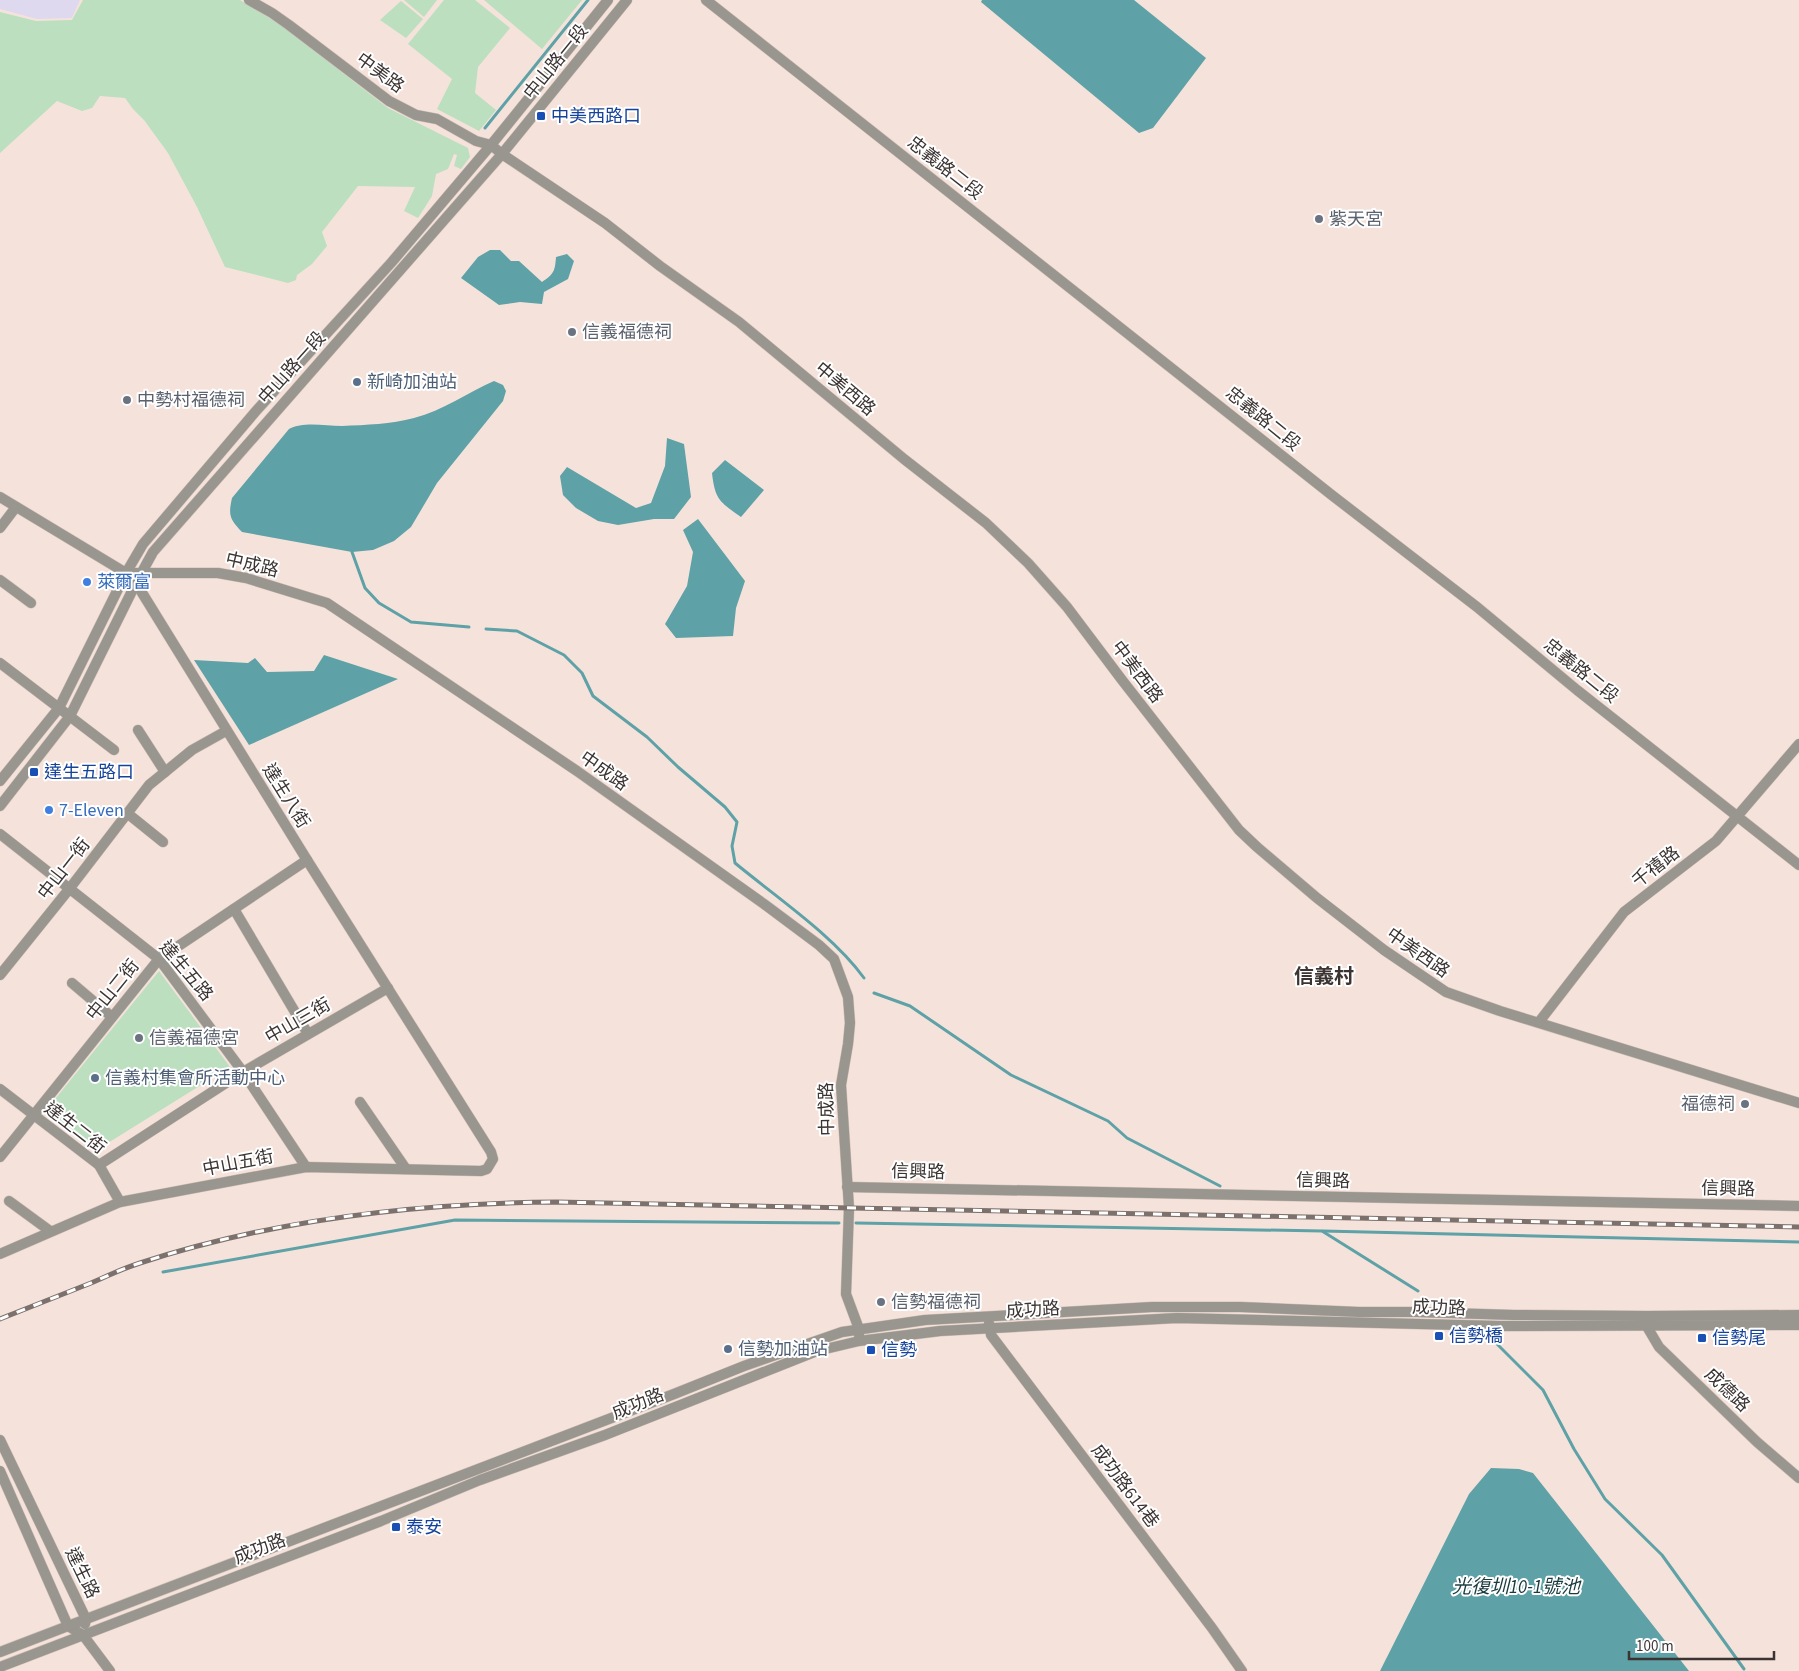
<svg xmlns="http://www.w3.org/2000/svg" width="1799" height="1671" font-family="'Source Sans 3','Noto Sans TC',sans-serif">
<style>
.industrial{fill:#dfd9ef}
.green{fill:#bbdfbf}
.water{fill:#5ea1a6}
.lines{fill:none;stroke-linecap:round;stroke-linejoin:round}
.stream{stroke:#5ea1a6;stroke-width:3}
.minor-casing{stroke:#d0c0b9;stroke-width:11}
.minor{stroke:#99968f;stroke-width:10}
.rail-casing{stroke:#7c716d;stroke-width:5}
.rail{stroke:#fff;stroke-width:3;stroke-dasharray:9;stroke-linecap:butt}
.transit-dot{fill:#1a4fb4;stroke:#fff;stroke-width:2}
.worship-dot{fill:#6b7280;stroke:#fff;stroke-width:2}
.service-dot{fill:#5c6f8a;stroke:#fff;stroke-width:2}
.shop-dot{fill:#3f7fe0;stroke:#fff;stroke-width:2}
.labels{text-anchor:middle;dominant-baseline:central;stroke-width:4;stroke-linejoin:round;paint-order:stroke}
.street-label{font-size:18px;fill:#3b3432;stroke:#fff}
.transit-label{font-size:18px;fill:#164399;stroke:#fff;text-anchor:start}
.worship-label{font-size:18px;fill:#5b616d;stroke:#fff;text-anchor:start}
.service-label{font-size:18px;fill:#4e5e75;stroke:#fff;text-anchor:start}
.shop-label{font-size:18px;fill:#366cbe;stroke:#fff;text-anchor:start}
.water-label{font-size:19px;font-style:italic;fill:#1a3b3e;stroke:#fff}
.quarter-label{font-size:20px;font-weight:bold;fill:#3b3432;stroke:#fff}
</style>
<rect width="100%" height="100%" fill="#f5e3db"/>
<polygon class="industrial" points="0,0 80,0 72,18 37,19 0,9"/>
<g class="green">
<polygon points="83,0 240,0 281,25 388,108 468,148 470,157 461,169 454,166 457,155 454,154 448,169 436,174 432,196 418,218 404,211 415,187 358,186 322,232 327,246 312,264 297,275 296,280 288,283 225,267 197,207 168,153 144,120 133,109 125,98 100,96 92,108 82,111 57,101 0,153 0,12 36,21 72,20"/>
<polygon points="404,0 437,0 424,17"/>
<polygon points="444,0 475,0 510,28 478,67 475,93 496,110 479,131 437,109 452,79 408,44"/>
<polygon points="484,0 582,0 542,49"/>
<polygon points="401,1 423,19 406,38 380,20"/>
<polygon points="159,971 230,1067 95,1151 47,1109"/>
</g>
<g class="water">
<polygon points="982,0 1134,0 1206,58 1153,128 1139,133 981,2"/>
<path d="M490,250h10l11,11h8l23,21c12,-8 13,-11 14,-25l11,-3 7,7 -6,18 -24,13 -2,12 -22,-2 -21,3 -38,-27 17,-21z"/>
<path d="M494,381l9,4 3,6 -3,10 -66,82 -26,44 -17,14 -21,9 -21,2 -110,-20c-12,-13 -14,-16 -10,-34l57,-69c15,-8 36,-3 53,-3 24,-1 49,-2 72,-8 29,-7 54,-26 80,-37z"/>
<polygon points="667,438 684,444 691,497 674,519 654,519 618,525 598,521 576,508 563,495 560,476 567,467 636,508 651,503 665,466"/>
<path d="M725,460l39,30 -23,27c-21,-15 -26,-17 -29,-44z"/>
<polygon points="698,519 745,581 736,608 733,636 676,638 665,624 687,586 693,552 683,530"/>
<polygon points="324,655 398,679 249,745 194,660 248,663 255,658 267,672 314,671"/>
<polygon points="1491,1468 1519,1469 1533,1473 1689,1671 1380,1671 1469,1494"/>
</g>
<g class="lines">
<g class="stream">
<polyline points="485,128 588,0"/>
<polyline points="352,552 365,588 379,603 411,622 469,627"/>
<path d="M486,629l31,2 47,24 18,18 11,23 54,41 31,30 47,40 12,15 -5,24 3,17c41,34 99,73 129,115"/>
<polyline points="874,993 910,1006 1011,1075 1108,1121 1127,1138 1220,1186"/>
<polyline points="856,1223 1322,1231 1418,1291"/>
<polyline points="1323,1231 1799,1242"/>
<polyline points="163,1272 455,1220 839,1223"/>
<polyline points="1489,1336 1543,1390 1574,1449 1605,1499 1662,1555 1744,1669"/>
</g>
<defs>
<g id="minor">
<polyline points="249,0 272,13 289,25 389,101 416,115 437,119 476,141 491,145 502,154 605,223 660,266 739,322 904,459 986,523 1028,563 1067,607 1122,680 1239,830 1257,847 1317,898 1384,950 1446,992 1500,1011 1799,1103"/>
<polyline points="706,0 1333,496 1477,607 1577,690 1799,865"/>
<polyline points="0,497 126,573 136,583 307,860 491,1152 493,1159 487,1169 481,1171 306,1167 120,1202 0,1254"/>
<polyline points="0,528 16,507"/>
<polyline points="126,573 218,573 246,578 327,603 577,771 764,904 819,945 834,959 848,997 850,1023 848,1044 841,1085 849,1208 846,1294 859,1329 859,1335"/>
<polyline points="0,580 31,603"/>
<polyline points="0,663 114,750"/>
<polyline points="138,730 165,772"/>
<polyline points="0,781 59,708 126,573 143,544 256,411 391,263 491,145 608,0"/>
<polyline points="0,806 70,716 136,583 153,552 502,154 627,0"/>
<polyline points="127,813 163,842"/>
<polyline points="0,834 159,959 243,1072 306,1167"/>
<polyline points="234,909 308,1034"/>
<polyline points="0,975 70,888 149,785 192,750 226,731"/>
<polyline points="72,983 112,1017"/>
<polyline points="1539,1022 1624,912 1716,841 1799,744"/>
<polyline points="0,1089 99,1165 120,1202"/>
<polyline points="360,1102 406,1169"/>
<polyline points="0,1157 159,959 307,860"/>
<polyline points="99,1165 243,1072 388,988"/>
<polyline points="847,1187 1799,1206"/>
<polyline points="9,1201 50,1231"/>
<polyline points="1647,1319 1646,1325 1659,1347 1757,1442 1799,1478"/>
<polyline points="989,1323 991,1335 1212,1628 1242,1671"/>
<polyline points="0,1440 86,1619 85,1624"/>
<polyline points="0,1471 68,1626 83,1635 110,1671"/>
<polyline points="0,1652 674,1394 744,1366 842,1332 925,1320 1152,1307 1240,1307 1359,1312 1416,1312 1514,1315 1647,1316 1799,1315"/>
<polyline points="0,1667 381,1521 480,1480 605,1435 817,1351 859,1341 940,1331 1177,1318 1500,1326 1799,1325"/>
</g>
</defs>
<use href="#minor" class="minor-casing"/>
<use href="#minor" class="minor"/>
<defs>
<path id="rail" d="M0,1319c30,-12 61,-24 91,-36 16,-7 33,-15 49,-20 135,-44 276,-60 417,-61l1242,25"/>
</defs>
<use href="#rail" class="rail-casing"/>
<use href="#rail" class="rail"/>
</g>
<g class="transit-dot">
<rect x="536" y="111" width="10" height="10" rx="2.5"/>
<rect x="29" y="767" width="10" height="10" rx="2.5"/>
<rect x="1434" y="1331" width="10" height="10" rx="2.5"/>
<rect x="1697" y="1333" width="10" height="10" rx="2.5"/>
<rect x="866" y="1345" width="10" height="10" rx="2.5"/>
<rect x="391" y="1522" width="10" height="10" rx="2.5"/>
</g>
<g class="worship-dot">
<circle cx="1319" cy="219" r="5"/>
<circle cx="572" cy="332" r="5"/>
<circle cx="127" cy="400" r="5"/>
<circle cx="139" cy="1038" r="5"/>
<circle cx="1745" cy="1104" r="5"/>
<circle cx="881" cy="1302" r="5"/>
</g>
<g class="service-dot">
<circle cx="357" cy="382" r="5"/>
<circle cx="95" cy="1078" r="5"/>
<circle cx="728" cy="1349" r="5"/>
</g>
<g class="shop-dot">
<circle cx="87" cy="582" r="5"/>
<circle cx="49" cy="810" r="5"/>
</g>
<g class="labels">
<g class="street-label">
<text transform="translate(556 62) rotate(-51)">中山路一段</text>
<text transform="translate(380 73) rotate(36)">中美路</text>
<text transform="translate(945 168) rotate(38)">忠義路二段</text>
<text transform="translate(292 368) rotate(-48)">中山路一段</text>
<text transform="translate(845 389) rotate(40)">中美西路</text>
<text transform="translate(1263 419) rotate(39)">忠義路二段</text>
<text transform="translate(252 565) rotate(13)">中成路</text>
<text transform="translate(1581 671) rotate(39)">忠義路二段</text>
<text transform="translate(1137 672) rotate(53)">中美西路</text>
<text transform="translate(604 771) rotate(35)">中成路</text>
<text transform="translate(286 796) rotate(58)">達生八街</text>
<text transform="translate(1656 867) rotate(-38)">千禧路</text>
<text transform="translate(64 869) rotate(-52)">中山一街</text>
<text transform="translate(1418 953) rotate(35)">中美西路</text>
<text transform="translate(186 971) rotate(50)">達生五路</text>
<text transform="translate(113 990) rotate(-51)">中山二街</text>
<text transform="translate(298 1021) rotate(-30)">中山三街</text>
<text transform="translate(827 1109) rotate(-91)">中成路</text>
<text transform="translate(75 1128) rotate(38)">達生二街</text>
<text transform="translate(238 1163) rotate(-11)">中山五街</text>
<text transform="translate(918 1172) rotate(1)">信興路</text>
<text transform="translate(1323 1181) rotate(1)">信興路</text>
<text transform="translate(1728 1189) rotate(1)">信興路</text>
<text transform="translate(1439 1308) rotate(2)">成功路</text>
<text transform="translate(1033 1310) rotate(-3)">成功路</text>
<text transform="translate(1727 1390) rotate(44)">成德路</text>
<text transform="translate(638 1404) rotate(-22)">成功路</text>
<text transform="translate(1125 1486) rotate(53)">成功路614巷</text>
<text transform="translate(260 1549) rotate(-21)">成功路</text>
<text transform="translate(82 1573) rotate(64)">達生路</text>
</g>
<g class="transit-label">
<text x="551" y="116">中美西路口</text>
<text x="44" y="772">達生五路口</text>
<text x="1449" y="1336">信勢橋</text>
<text x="1712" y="1338">信勢尾</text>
<text x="881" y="1350">信勢</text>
<text x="406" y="1527">泰安</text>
</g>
<g class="worship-label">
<text x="1329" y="219">紫天宮</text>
<text x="582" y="332">信義福德祠</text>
<text x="137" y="400">中勢村福德祠</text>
<text x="149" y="1038">信義福德宮</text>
<text x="1735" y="1104" text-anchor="end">福德祠</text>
<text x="891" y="1302">信勢福德祠</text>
</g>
<g class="service-label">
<text x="367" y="382">新崎加油站</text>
<text x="105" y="1078">信義村集會所活動中心</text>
<text x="738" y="1349">信勢加油站</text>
</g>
<g class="shop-label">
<text x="97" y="582">萊爾富</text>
<text x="59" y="810">7-Eleven</text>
</g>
<g class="water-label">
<text x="1516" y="1587">光復圳10-1號池</text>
</g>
<g class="quarter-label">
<text x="1324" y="977">信義村</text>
</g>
</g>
<path d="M1629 1651v8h145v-8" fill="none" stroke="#3b3432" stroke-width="2.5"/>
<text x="1636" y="1651" font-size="15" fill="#3b3432" stroke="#ffffff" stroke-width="4" paint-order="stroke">100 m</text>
</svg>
